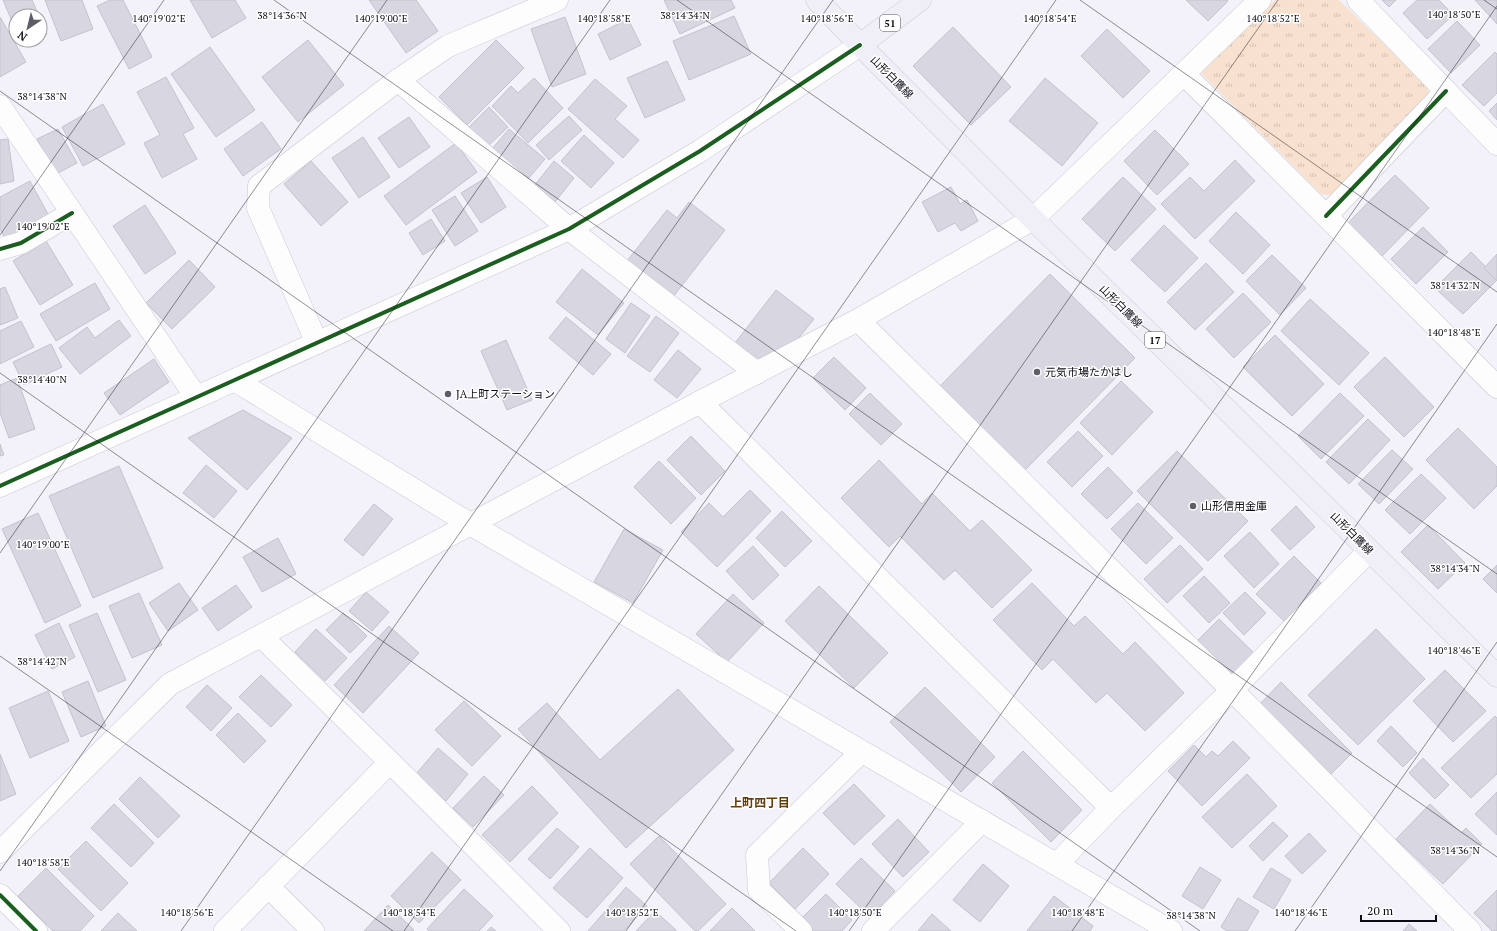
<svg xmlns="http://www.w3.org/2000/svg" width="1497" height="931" font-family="'PT Serif','Noto Sans JP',serif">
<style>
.grass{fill:url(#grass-tufts)}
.building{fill:#d8d7e1;stroke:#c4c3cd}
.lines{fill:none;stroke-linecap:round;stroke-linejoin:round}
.minor-casing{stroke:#c9c7d1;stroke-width:23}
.major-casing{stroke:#cfced3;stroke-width:23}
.minor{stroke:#fdfdfe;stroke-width:22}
.major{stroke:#f0eff7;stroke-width:22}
.cycleway-casing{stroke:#fff;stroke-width:6}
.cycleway{stroke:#1b5e20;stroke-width:4}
.ticks{fill:none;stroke:#0d0b16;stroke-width:1;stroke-opacity:0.45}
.poi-dot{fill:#5e5c66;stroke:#fff;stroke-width:1.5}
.labels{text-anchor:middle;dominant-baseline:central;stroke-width:3;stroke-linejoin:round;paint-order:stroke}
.shield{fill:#fff;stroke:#56545c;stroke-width:1}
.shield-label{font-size:10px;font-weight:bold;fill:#0d0b16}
.street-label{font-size:11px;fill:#0d0b16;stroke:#fff}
.poi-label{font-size:11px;fill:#0d0b16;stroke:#fff;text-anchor:start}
.neighbourhood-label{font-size:12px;font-weight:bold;fill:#653e0f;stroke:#fff}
.ticks-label{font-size:10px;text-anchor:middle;fill:#0d0b16;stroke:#fff;stroke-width:3;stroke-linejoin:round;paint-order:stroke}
</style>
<defs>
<pattern id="grass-tufts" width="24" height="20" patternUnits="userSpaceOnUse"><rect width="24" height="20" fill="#f8e1cf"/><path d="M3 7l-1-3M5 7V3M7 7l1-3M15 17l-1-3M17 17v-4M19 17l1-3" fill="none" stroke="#d3c0b1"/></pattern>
</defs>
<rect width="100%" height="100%" fill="#f3f2fa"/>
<polygon class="grass" points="1275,0 1339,0 1427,86 1430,100 1338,196 1321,194 1201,73"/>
<g class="building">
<polygon points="3,0 32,0 39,16 16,16 16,31"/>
<polygon points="45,0 82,0 93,29 61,41"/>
<polygon points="110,0 123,0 152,57 129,69 97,6"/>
<polygon points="190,0 235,0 246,18 212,38"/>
<polygon points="369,0 416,0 438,31 406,53"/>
<polygon points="664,0 731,0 735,8 680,34"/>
<polygon points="1186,0 1227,0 1228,1 1208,21"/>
<polygon points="1382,0 1396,0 1389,7"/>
<polygon points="1417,0 1439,0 1453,15 1427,39 1403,13"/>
<polygon points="1475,0 1497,0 1497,24"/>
<polygon points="734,16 751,54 689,80 673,41"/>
<polygon points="0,17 26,62 0,77"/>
<polygon points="565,17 586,74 552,87 531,29"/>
<polygon points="40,18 47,34 40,37"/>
<polygon points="628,19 641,45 610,60 598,34"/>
<polygon points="1457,21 1480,45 1451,73 1428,49"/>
<polygon points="953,27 1011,87 971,125 913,66"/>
<polygon points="1107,29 1150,71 1123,98 1081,56"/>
<polygon points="20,40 32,40 22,44"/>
<polygon points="308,40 344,85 298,122 262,77"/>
<polygon points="496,40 524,68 467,125 439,97"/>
<polygon points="210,47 255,110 216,137 171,74"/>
<polygon points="1495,52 1497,54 1497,93 1484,106 1462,85"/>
<polygon points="667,61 685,100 645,118 627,78"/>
<polygon points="166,77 194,128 183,134 197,159 162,178 144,143 160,135 137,92"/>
<polygon points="534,78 563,108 528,143 492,106 511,86 518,93"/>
<polygon points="1045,78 1098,123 1062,166 1009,121"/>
<polygon points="595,79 627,106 615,119 639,140 623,158 568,109"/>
<polygon points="1497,103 1497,120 1489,111"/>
<polygon points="103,104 125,144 83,166 62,127"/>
<polygon points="489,107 508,127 487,147 468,128"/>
<polygon points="569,116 582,130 549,160 536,145"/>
<polygon points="409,117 430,147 399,168 378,138"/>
<polygon points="262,122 281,149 243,176 224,149"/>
<polygon points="58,129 77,163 56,174 37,139"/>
<polygon points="509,129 545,159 528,179 492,149"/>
<polygon points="1155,130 1189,164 1157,195 1124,161"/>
<polygon points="584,135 614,163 591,188 561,161"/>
<polygon points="363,137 390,177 359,198 332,158"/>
<polygon points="8,139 14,181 0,184 0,140"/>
<polygon points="456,143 477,172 406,225 384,196"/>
<polygon points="1235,160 1255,181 1195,239 1161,204 1190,177 1204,191"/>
<polygon points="311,161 348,202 321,226 284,184"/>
<polygon points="554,161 574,178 555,202 534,186"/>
<polygon points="1395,175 1429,208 1382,256 1348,223"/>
<polygon points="487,177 506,207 481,223 461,193"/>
<polygon points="1123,177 1156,209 1115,251 1082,219"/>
<polygon points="30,181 49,216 6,240 0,229 0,197"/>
<polygon points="951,187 960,204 967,200 978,221 961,231 955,223 938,232 922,202"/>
<polygon points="455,196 478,231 455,246 432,210"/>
<polygon points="689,202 725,230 673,297 627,261 667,210 677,218"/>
<polygon points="145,205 176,253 145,274 113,226"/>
<polygon points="1236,212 1270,245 1243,274 1209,241"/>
<polygon points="431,219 445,241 423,255 409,233"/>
<polygon points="1164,225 1198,258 1165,292 1131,260"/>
<polygon points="1423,227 1448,252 1416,284 1391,259"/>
<polygon points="46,241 73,285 40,305 13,261"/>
<polygon points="1471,252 1497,278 1497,280 1463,314 1435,288"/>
<polygon points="1497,254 1497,281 1484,268"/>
<polygon points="1272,255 1306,288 1280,315 1246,281"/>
<polygon points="189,260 215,287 172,329 146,303"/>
<polygon points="1206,263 1234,292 1195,330 1167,302"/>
<polygon points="582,269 624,303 598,335 556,302"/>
<polygon points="1050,274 1135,358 1024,471 939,387"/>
<polygon points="95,283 110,309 56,341 40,314"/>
<polygon points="5,287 18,318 0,325 0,289"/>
<polygon points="776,290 814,319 793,345 758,361 735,343"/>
<polygon points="1243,293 1271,322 1234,358 1206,329"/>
<polygon points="1310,299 1369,353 1339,385 1281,331"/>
<polygon points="631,303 650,316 625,353 606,339"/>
<polygon points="656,316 679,333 650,372 627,356"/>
<polygon points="566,317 611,354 593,375 549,338"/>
<polygon points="119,320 131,336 80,374 59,348 87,327 95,338"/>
<polygon points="21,321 34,347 0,364 0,331"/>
<polygon points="1275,335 1324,384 1292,416 1243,367"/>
<polygon points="506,340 532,400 507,410 481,351"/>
<polygon points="51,344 62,367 24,385 13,362"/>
<polygon points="678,350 701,369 677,398 654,380"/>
<polygon points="834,357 866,388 845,410 813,378"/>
<polygon points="1385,357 1434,407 1404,437 1354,387"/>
<polygon points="154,359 169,382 120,415 104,393"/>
<polygon points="17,378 35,429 9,438 0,413 0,385"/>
<polygon points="1121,381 1153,412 1112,455 1080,423"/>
<polygon points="870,393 902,424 881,445 849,414"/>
<polygon points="1340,393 1364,416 1321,459 1298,436"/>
<polygon points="243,410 292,438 247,490 188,438"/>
<polygon points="1368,419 1390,440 1349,484 1326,462"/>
<polygon points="1458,428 1497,467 1497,486 1474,509 1426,460"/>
<polygon points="1078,431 1103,456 1072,487 1047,462"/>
<polygon points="691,436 725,471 701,495 667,460"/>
<polygon points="0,444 4,455 0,456"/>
<polygon points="1392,450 1413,469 1379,504 1358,484"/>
<polygon points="1177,451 1248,521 1208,561 1137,491"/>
<polygon points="879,460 922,504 932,493 970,531 982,520 1032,570 992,608 955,570 944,580 900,536 889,547 841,498"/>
<polygon points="659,461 696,498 671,524 634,487"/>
<polygon points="206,465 237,491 214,518 183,493"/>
<polygon points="119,466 163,568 93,598 49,496"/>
<polygon points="1108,467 1133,493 1107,519 1081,494"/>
<polygon points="1421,474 1446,498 1410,534 1385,510"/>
<polygon points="750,490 771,511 717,567 681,532 709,503 723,517"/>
<polygon points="1138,503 1173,538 1146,564 1111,529"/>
<polygon points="374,504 393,519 363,556 344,540"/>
<polygon points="1296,506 1315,527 1290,550 1271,530"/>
<polygon points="782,511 812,541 785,567 756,538"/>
<polygon points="38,513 81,606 45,623 2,529"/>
<polygon points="1428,525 1465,563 1438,589 1401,552"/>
<polygon points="624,529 663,550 633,603 594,582"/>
<polygon points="1250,532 1279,564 1254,588 1224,556"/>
<polygon points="278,538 296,574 262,592 243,557"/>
<polygon points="1180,545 1203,569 1167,603 1144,579"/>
<polygon points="753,546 779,575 753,600 726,571"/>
<polygon points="1294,556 1321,583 1284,621 1256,594"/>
<polygon points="1497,565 1497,593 1483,579"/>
<polygon points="1204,576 1230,603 1209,623 1183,596"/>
<polygon points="179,583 198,610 168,631 149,603"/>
<polygon points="1032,583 1074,626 1085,616 1123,654 1135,642 1184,693 1145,731 1107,693 1096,703 1053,659 1042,670 993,620"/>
<polygon points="236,585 252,607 218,631 202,608"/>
<polygon points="819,586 888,653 854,688 785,621"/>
<polygon points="366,592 389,612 372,631 349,611"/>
<polygon points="1245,592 1266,613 1244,635 1223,613"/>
<polygon points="139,593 162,645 132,658 109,606"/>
<polygon points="733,594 764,623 727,662 696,634"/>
<polygon points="97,613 126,680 98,692 69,625"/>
<polygon points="343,613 367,636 350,653 326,630"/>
<polygon points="1219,619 1254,653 1231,675 1197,641"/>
<polygon points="59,623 75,657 52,669 35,635"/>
<polygon points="389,626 419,653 363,713 334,685"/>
<polygon points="316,629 347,658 325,681 295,652"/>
<polygon points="1376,629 1425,679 1358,745 1308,695"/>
<polygon points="1445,670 1486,711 1453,742 1413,701"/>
<polygon points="261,675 292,705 271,727 239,697"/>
<polygon points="88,681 106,726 81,737 62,692"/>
<polygon points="1281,682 1352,753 1331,774 1260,704"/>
<polygon points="207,685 232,708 211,731 186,707"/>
<polygon points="925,687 995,757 961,792 890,722"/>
<polygon points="678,689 734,750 626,848 518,729 547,703 600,760"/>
<polygon points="48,691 69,741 30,758 9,708"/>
<polygon points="464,701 501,736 472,766 435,730"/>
<polygon points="238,713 266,741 244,763 216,735"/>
<polygon points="1495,716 1497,718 1497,774 1471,798 1441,768"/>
<polygon points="1391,726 1417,753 1403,767 1377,741"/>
<polygon points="1233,741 1250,758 1202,806 1168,771 1194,745 1206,757 1212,751 1218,756"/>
<polygon points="438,748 468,774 446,801 416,774"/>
<polygon points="1023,751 1082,810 1051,842 992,783"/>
<polygon points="0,754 16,794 0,801"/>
<polygon points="1423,758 1449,785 1435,799 1409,773"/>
<polygon points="1247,774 1277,806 1232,848 1202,817"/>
<polygon points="484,776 504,795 473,827 453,808"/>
<polygon points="140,777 180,816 158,838 119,799"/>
<polygon points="854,784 885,816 854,845 823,813"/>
<polygon points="532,786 558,813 510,862 482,835"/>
<polygon points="1497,792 1497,835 1475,814"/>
<polygon points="114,804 154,843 131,867 91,828"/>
<polygon points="1430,804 1461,833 1466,828 1482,844 1443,884 1396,839"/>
<polygon points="898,819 929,852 903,877 872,844"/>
<polygon points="1273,822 1288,836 1263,861 1249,846"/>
<polygon points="557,828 579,847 550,879 528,859"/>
<polygon points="1309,833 1326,851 1302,874 1285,856"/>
<polygon points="659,836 726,904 698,931 695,931 630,864"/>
<polygon points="86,841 128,883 101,911 58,869"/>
<polygon points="590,848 623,878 587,918 553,888"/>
<polygon points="803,848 829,874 795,909 769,883"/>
<polygon points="432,852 461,880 419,923 391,896"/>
<polygon points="861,858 895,891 870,917 836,884"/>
<polygon points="983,864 1009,886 980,922 953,900"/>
<polygon points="1200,867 1221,880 1203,909 1182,896"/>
<polygon points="46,868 94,916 80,931 53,931 18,896"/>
<polygon points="1271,868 1291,880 1274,909 1253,897"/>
<polygon points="626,887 647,906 624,931 588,931"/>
<polygon points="464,889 493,916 479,931 429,931 427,929"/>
<polygon points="1497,890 1497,931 1492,931 1474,913"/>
<polygon points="826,894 852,920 842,931 807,931 798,922"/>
<polygon points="1054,896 1093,926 1090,931 1027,931"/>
<polygon points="1238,898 1259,911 1247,931 1227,931 1221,927"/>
<polygon points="388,905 414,930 413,931 364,931"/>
<polygon points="732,908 755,931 710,931"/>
<polygon points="655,911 676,930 676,931 636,931"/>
<polygon points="118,913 137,931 101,931"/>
<polygon points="932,914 951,931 918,931"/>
<polygon points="1409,924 1417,931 1403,931"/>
<polygon points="491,927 496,931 487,931"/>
</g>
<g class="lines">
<defs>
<g id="minor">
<polyline points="1358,0 1497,144"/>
<polyline points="1184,74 1497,387"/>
<polyline points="398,80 569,229 757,373"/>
<polyline points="0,106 196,397"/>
<polyline points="1326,216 1446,91"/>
<polyline points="0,249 21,243 72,213"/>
<polyline points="858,320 1232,690 1470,931"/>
<polyline points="317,343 258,208 259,186 398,80 448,46 557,0"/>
<polyline points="236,381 470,524 1171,931"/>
<polyline points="700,402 1111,808"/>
<polyline points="0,486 569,229 700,151 860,45"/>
<polyline points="261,636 390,762 559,931"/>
<polyline points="0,852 170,684 700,402 858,320 1033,219 1260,0"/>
<polyline points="1057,864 1111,808 1232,690 1369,551"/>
<polyline points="268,886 313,931"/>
<polyline points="0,895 36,931"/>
<polyline points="225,931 390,762"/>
<polyline points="801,931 759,890 757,855 861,752"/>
<polyline points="873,931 982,821"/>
</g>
<g id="major">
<polyline points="817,0 860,45 1033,219 1497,676"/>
<polyline points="860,45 920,0"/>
</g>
</defs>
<use href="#minor" class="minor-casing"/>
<use href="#major" class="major-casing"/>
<use href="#minor" class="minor"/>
<use href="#major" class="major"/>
<defs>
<g id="cycleway">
<polyline points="1326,216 1446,91"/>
<polyline points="0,249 21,243 72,213"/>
<polyline points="0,486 569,229 700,151 860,45"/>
<polyline points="0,895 36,931"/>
</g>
</defs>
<use href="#cycleway" class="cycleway-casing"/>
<use href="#cycleway" class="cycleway"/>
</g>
<path class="ticks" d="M274,0l1223,857M677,0l820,574M1080,0l417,292M1484,0l13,9M0,91l1200,840M0,235l164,-235M0,373l796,558M0,553l387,-553M0,656l393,275M0,871l610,-871M181,931l652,-931M404,931l652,-931M626,931l652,-931M849,931l648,-925M1072,931l425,-607M1295,931l202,-289"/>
<g class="poi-dot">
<circle cx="1037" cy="372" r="4"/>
<circle cx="448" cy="394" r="4"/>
<circle cx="1193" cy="506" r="4"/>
</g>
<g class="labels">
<g class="shield">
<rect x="880" y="15" width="20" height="16" rx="3"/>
<rect x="1145" y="332" width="20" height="16" rx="3"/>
</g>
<g class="shield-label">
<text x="890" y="23">51</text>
<text x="1155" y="340">17</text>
</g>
<g class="street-label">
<text transform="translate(892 77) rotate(45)">山形白鷹線</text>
<text transform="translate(1121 306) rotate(45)">山形白鷹線</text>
<text transform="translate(1352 533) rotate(45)">山形白鷹線</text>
</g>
<g class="poi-label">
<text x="1045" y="372">元気市場たかはし</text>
<text x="456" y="394">JA上町ステーション</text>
<text x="1201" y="506">山形信用金庫</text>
</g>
<g class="neighbourhood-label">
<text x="760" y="802">上町四丁目</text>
</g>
</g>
<g class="ticks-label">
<text x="1454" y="18">140°18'50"E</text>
<text x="282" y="19">38°14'36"N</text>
<text x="685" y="19">38°14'34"N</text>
<text x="159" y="22">140°19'02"E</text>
<text x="381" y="22">140°19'00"E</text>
<text x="604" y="22">140°18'58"E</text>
<text x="827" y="22">140°18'56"E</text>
<text x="1050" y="22">140°18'54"E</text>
<text x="1273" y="22">140°18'52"E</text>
<text x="42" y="100">38°14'38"N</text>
<text x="43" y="230">140°19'02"E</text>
<text x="1455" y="289">38°14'32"N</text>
<text x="1454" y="336">140°18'48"E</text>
<text x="42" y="383">38°14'40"N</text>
<text x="43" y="548">140°19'00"E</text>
<text x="1455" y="572">38°14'34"N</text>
<text x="1454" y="654">140°18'46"E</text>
<text x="42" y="665">38°14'42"N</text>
<text x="1455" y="854">38°14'36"N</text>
<text x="43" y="866">140°18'58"E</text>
<text x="187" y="916">140°18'56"E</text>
<text x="409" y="916">140°18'54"E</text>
<text x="632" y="916">140°18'52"E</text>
<text x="855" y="916">140°18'50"E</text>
<text x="1078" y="916">140°18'48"E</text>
<text x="1301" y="916">140°18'46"E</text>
<text x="1191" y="919">38°14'38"N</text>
</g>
<g transform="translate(28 28) rotate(215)"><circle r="19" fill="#ffffff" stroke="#9e9da2"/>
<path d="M0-3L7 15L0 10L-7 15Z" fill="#5e5c66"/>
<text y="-6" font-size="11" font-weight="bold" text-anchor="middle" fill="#0d0b16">N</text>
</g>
<path d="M1361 915v6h75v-6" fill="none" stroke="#0d0b16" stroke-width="2"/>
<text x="1367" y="915" font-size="12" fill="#0d0b16" stroke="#ffffff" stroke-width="3" paint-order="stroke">20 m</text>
</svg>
